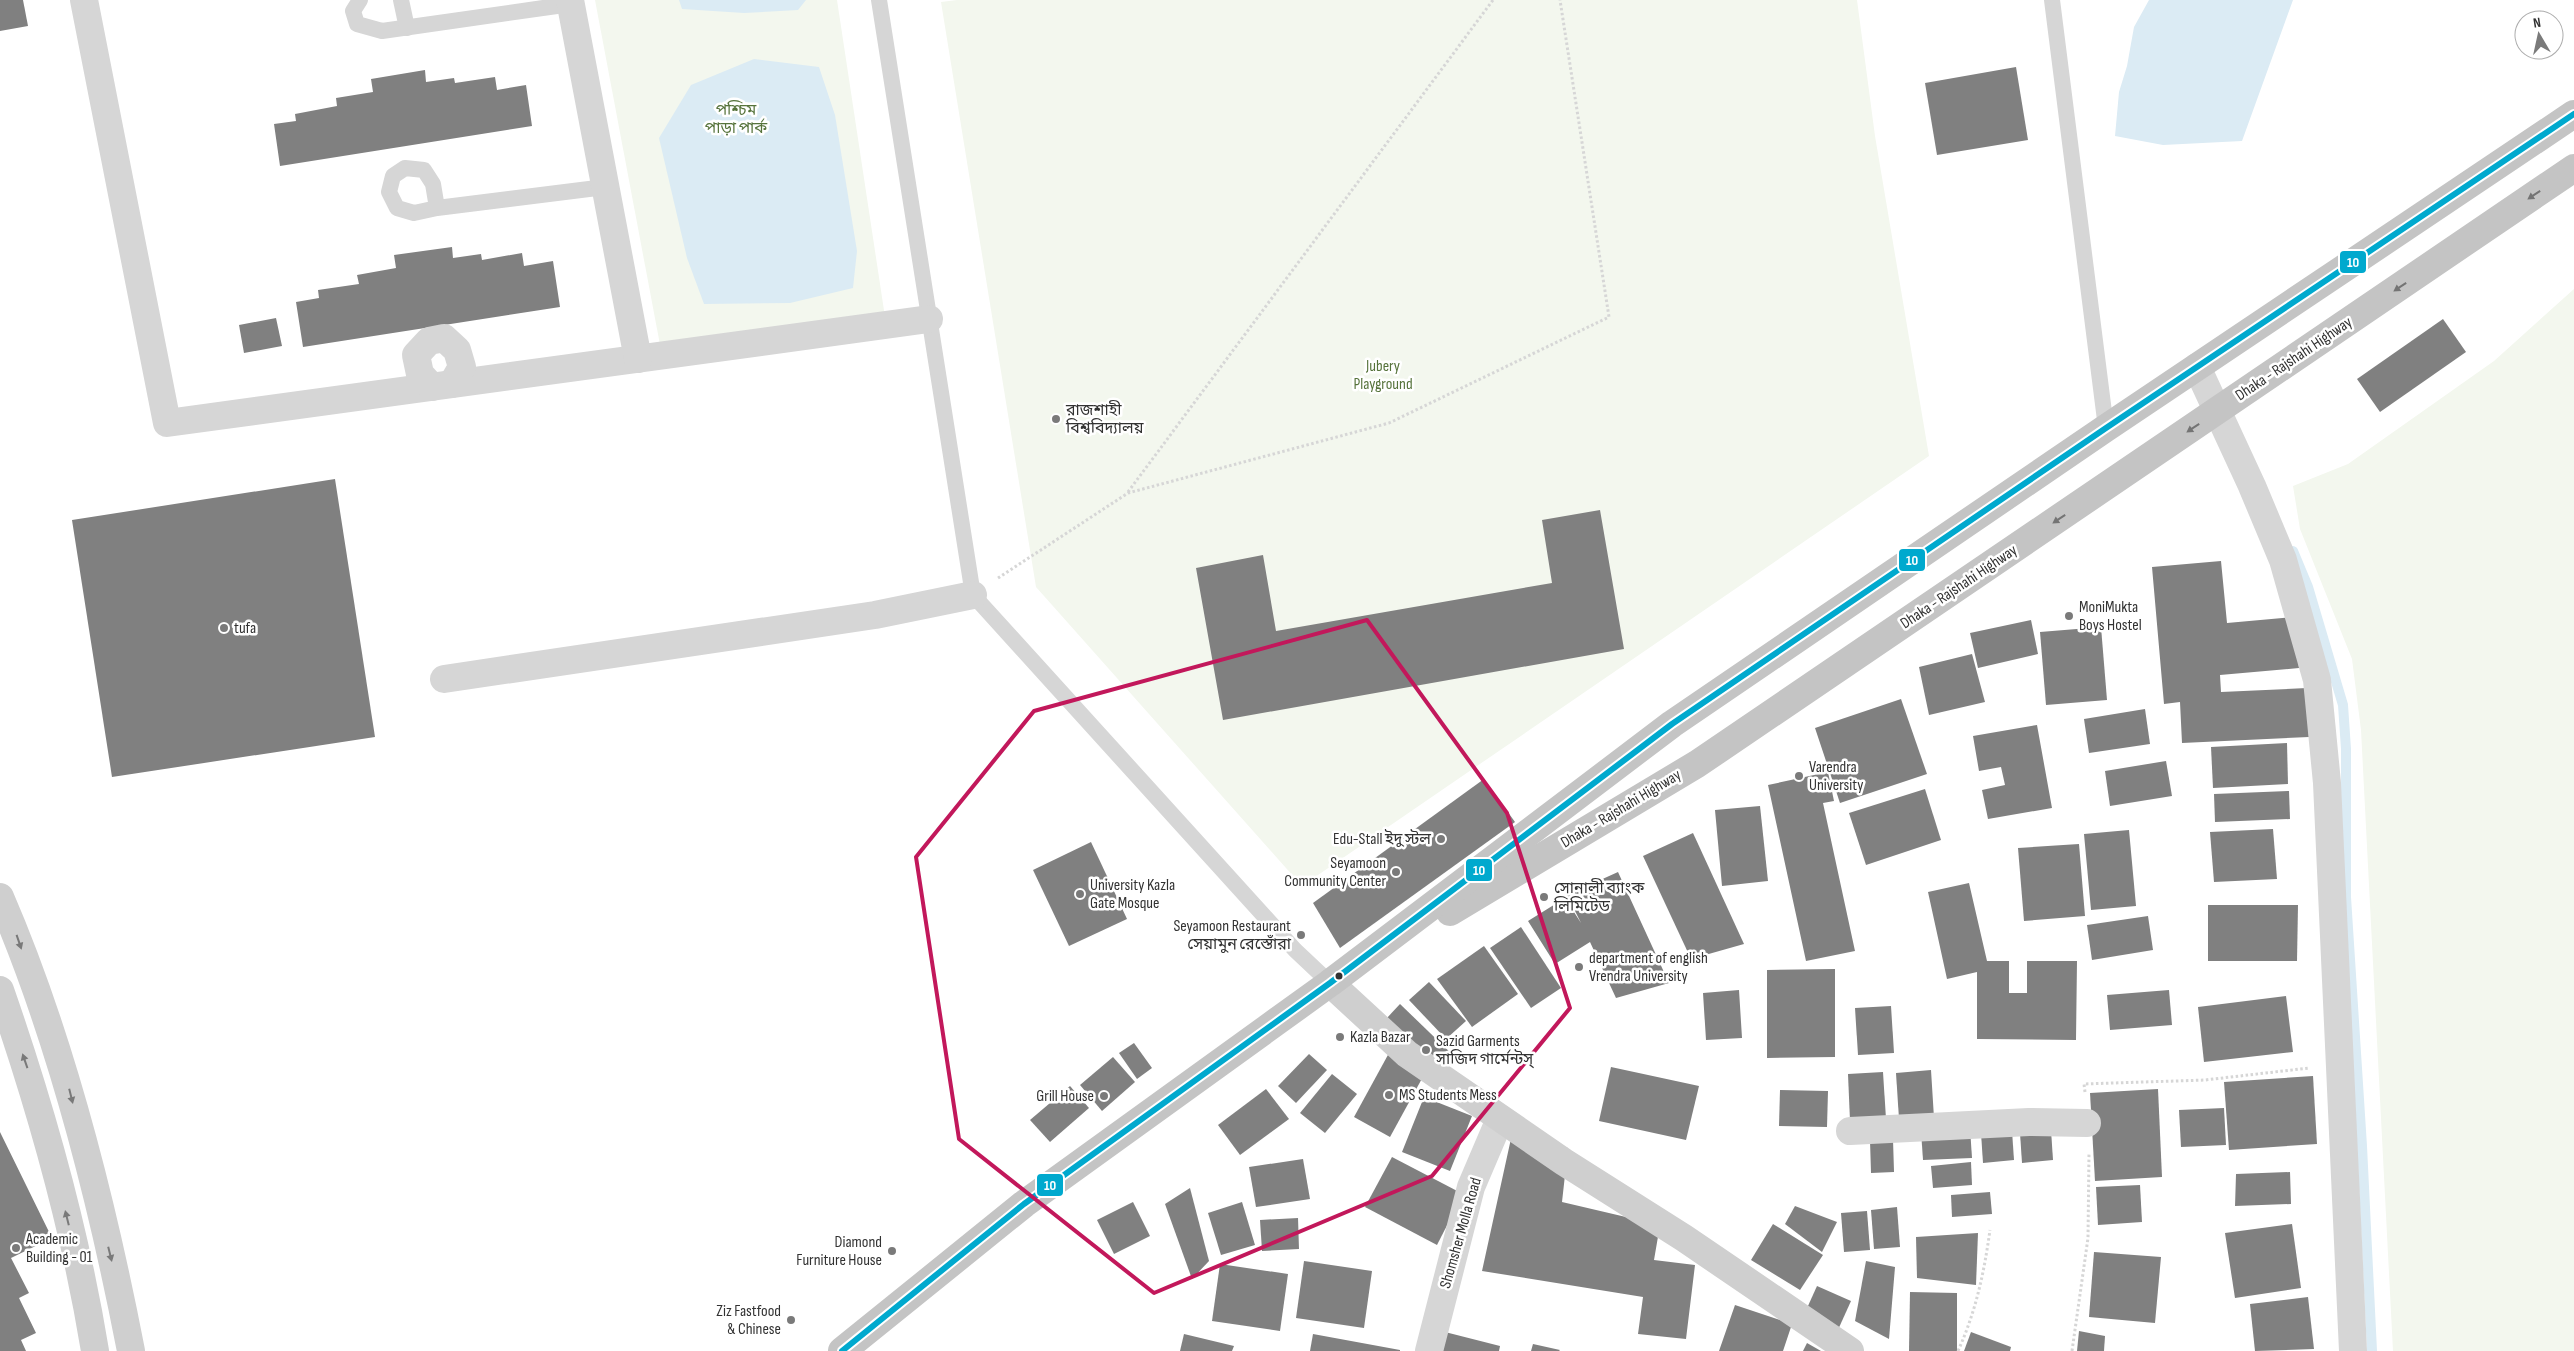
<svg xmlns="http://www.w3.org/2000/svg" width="2574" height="1351" font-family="'Sofia Sans Condensed','Noto Sans Bengali',sans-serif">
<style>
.green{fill:#f3f7ee}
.water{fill:#dbebf4}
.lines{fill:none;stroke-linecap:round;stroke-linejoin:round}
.stream{stroke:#dbebf4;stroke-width:10}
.building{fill:#808080}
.path{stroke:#d6d6d6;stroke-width:3;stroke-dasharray:2.5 2.5;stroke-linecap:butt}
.lane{stroke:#d6d6d6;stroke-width:16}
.street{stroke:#d6d6d6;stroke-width:28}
.secondary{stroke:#cfcfcf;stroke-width:28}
.highway{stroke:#c4c4c4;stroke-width:28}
.bus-1-casing{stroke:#fff;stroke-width:10}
.bus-1{stroke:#00a9ce;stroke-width:6}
.oneway{fill:#747474}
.oneway2{fill:#797979}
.marked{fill:none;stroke:#c2185b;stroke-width:4;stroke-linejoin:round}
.poi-dot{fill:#7a7a7a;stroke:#fff;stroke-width:2}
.bus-dot{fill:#323232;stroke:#fff;stroke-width:2}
.labels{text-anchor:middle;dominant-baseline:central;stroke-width:5;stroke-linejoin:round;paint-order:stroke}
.park-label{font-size:16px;fill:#56733b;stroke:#fff}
.street-label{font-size:16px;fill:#323232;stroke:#fff}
.poi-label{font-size:16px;fill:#323232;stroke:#fff;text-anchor:start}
.line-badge{stroke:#fff;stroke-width:2}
.badge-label{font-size:14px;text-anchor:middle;font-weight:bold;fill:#fff}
</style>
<rect width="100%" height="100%" fill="#fff"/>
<g class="green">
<polygon points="595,0 837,0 885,317 661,350"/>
<polygon points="957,0 1857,0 1875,136 1929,456 1302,886 1036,587 941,2"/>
<polygon points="2574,289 2574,1351 2393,1351 2361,730 2352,659 2300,529 2293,486 2348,464 2494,361"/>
</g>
<g class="water">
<polygon points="679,0 806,0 798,10 744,13 682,9"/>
<polygon points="2149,0 2293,0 2242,141 2163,145 2115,136 2119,92 2127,66 2134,27"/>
<polygon points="754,59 819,67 835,115 857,251 853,288 790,303 704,304 687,258 659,138 691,85"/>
</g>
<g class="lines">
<polyline class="stream" points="2293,551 2308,587 2343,705 2346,749 2346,897 2362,1146 2372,1351"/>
</g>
<g class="building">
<polygon points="0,0 23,0 28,26 0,31"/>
<polygon points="2016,67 2028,140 1937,155 1925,83"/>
<polygon points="425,70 426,82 454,78 455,83 495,77 497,90 526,85 532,126 280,166 274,124 296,121 295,114 337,106 336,98 373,92 371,79"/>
<polygon points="452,247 453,258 481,254 482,260 522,253 524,266 553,261 560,307 303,347 296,302 319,298 318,290 359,284 357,275 396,268 394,255"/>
<polygon points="276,318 282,346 244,353 239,325"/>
<polygon points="2443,319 2466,352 2380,412 2357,379"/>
<polygon points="335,479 375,737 112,777 72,520"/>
<polygon points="1600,510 1624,649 1223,720 1196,568 1263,555 1276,631 1552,583 1542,520"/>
<polygon points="2221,561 2227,623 2295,617 2299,668 2220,675 2221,692 2307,688 2309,737 2182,743 2180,702 2164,704 2152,567"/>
<polygon points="2031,620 2038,654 1978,668 1970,633"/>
<polygon points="2101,627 2107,700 2046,705 2040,632"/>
<polygon points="1972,654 1985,702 1929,715 1919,667"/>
<polygon points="1901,699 1927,774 1840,803 1815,728"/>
<polygon points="2145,709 2150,744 2089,753 2084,719"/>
<polygon points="2037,725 2052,808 1988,819 1982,790 2005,785 2001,767 1979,771 1973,736"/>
<polygon points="2287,743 2288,784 2213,788 2211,747"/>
<polygon points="2166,761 2172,796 2110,806 2105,771"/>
<polygon points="1828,772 1834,801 1823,803 1855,951 1806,961 1768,785"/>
<polygon points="1484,779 1515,822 1340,948 1313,903"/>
<polygon points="1925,789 1941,840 1866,865 1849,813"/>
<polygon points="2289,791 2290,819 2215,822 2214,794"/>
<polygon points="1760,806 1768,881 1722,886 1715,810"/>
<polygon points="2273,829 2277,879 2214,882 2210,832"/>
<polygon points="2129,830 2136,906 2091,910 2084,834"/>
<polygon points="1693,833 1744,944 1691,959 1643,856"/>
<polygon points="1091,842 1127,919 1069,946 1033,870"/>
<polygon points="2079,844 2085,916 2024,921 2018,848"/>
<polygon points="1618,872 1669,983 1616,998 1590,942 1555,964 1528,921 1565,898 1581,923 1567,895"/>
<polygon points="1969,883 1987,961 2009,961 2009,993 2027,993 2027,961 2077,961 2076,1040 1977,1039 1977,972 1947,979 1928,892"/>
<polygon points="2208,905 2298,905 2297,961 2208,961"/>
<polygon points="2148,916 2153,950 2092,960 2087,925"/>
<polygon points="1521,927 1561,988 1531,1008 1490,948"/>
<polygon points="1484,946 1518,994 1472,1027 1437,979"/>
<polygon points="1835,969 1835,1057 1767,1058 1767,970"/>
<polygon points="1429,982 1466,1021 1446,1039 1409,1000"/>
<polygon points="1739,990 1742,1038 1706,1040 1703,993"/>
<polygon points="2169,990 2172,1025 2110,1030 2107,995"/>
<polygon points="2286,996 2293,1052 2204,1062 2198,1007"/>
<polygon points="1400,1004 1456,1058 1442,1072 1386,1019"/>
<polygon points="1891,1006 1894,1053 1858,1055 1855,1008"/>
<polygon points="1134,1043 1152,1068 1137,1079 1119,1053"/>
<polygon points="1389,1053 1425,1073 1390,1137 1354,1117"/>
<polygon points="1309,1054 1327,1070 1296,1103 1278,1086"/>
<polygon points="1113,1057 1135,1082 1102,1111 1080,1085"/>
<polygon points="1611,1067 1699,1086 1686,1140 1599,1121"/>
<polygon points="1931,1070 1934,1118 1899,1119 1896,1073"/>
<polygon points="1883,1072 1886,1119 1850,1121 1848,1074"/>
<polygon points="1332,1074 1357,1094 1325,1133 1300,1113"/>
<polygon points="2313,1076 2317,1144 2229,1150 2224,1082"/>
<polygon points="1070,1086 1089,1108 1050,1142 1030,1120"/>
<polygon points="1266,1089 1289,1119 1240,1155 1218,1125"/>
<polygon points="2158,1089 2162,1177 2095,1181 2090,1093"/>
<polygon points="1780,1090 1828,1091 1827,1127 1779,1126"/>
<polygon points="1424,1097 1472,1116 1450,1171 1402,1152"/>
<polygon points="2224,1108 2226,1145 2181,1147 2179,1110"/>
<polygon points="1970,1128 1972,1158 1923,1160 1921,1131"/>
<polygon points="2051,1130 2053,1160 2022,1163 2020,1133"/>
<polygon points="2012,1131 2014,1160 1983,1163 1981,1133"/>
<polygon points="0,1132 52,1238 11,1258 29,1293 19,1298 36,1333 21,1340 26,1351 0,1351"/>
<polygon points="1512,1134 1568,1148 1562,1202 1660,1225 1654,1260 1695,1265 1686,1339 1638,1334 1643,1297 1482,1271"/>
<polygon points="1893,1140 1894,1172 1871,1173 1870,1141"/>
<polygon points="1392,1157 1463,1194 1437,1245 1365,1207"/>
<polygon points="1303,1159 1310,1199 1256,1207 1249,1167"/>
<polygon points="1971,1162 1972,1185 1933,1188 1931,1166"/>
<polygon points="2290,1172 2291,1204 2235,1206 2236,1174"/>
<polygon points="2140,1185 2142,1222 2098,1225 2096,1187"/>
<polygon points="1190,1188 1209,1261 1192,1279 1165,1204"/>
<polygon points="1990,1192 1992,1214 1952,1217 1951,1195"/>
<polygon points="1133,1202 1150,1236 1114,1254 1097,1220"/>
<polygon points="1242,1202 1255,1245 1221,1255 1208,1213"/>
<polygon points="1795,1206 1837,1222 1822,1252 1785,1224"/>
<polygon points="1897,1207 1900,1247 1874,1249 1871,1210"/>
<polygon points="1867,1211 1870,1250 1844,1252 1841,1213"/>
<polygon points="1298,1218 1299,1249 1262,1251 1260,1220"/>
<polygon points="1773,1224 1823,1255 1800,1290 1751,1260"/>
<polygon points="2292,1224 2301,1288 2235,1298 2225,1233"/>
<polygon points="1978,1233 1976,1285 1917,1278 1916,1237"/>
<polygon points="2094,1252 2161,1257 2155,1323 2089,1317"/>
<polygon points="1304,1261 1372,1271 1364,1328 1296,1318"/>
<polygon points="1866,1261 1895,1267 1889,1339 1855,1321"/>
<polygon points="1220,1264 1288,1274 1280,1331 1212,1321"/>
<polygon points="1817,1286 1851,1301 1837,1332 1803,1317"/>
<polygon points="1910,1292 1957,1293 1957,1351 1909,1351"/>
<polygon points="2308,1297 2314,1349 2255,1351 2250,1304"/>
<polygon points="1735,1305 1792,1324 1783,1351 1719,1351"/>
<polygon points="2079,1331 2105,1336 2104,1351 2077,1351"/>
<polygon points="1445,1332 1500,1346 1499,1351 1440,1351"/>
<polygon points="1971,1332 2011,1347 2010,1351 1964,1351"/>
<polygon points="1184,1334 1234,1346 1232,1351 1180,1351"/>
<polygon points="1313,1334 1400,1350 1400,1351 1310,1351"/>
<polygon points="1807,1343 1821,1351 1803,1351"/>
<polygon points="1533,1344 1560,1350 1559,1351 1531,1351"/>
</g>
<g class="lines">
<g class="path">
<polyline points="1128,492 1493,0"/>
<polyline points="998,578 1128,493 1389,423 1609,317 1560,0"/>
<polyline points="2085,1092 2084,1084 2205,1080 2309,1068"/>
<path d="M1958,1351c18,-40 26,-78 32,-121"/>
<polyline points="2072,1351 2088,1238 2089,1153"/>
</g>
<g class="lane">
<polyline points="360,0 353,11 357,24 382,31 571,4"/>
<polyline points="401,0 407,28"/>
<polyline points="879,0 973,595 1295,950 1330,983"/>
<polyline points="2052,0 2106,428"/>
<polyline points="437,208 433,184 424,170 405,168 393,176 389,192 397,208 414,213 437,208 605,187"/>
</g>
<g class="street">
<polyline points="84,0 167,423 929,319"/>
<polyline points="570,0 638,359"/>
<polyline points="2197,367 2252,486 2283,560 2317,680 2327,783 2353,1351"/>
<polyline points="432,387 420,374 416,355 429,341 444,338 457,350 462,367 452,384"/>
<polyline points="444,679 875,615 973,595"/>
<polyline points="1850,1131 2029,1122 2087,1123"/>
<polyline points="1429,1351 1471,1187 1500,1119"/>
</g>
<g class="secondary">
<path d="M0,897c61,141 102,304 131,454"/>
<polyline points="1330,983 1407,1054 1564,1162 1684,1238 1850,1351"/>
<path d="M0,990c41,118 75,238 95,361"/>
</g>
<g class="highway">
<polyline points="1450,912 1697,764 2574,168"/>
<polyline points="842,1351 1024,1204 1330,983 1672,724 2106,428 2574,114"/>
</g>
<defs>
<polyline id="bus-1" points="842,1351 1024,1204 1330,983 1672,724 2106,428 2574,114"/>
</defs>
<use href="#bus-1" class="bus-1-casing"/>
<use href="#bus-1" class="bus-1"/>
</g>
<defs><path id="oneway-solid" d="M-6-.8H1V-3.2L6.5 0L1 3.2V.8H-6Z" transform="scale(1.25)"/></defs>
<g class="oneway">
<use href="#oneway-solid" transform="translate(2534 195) rotate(146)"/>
<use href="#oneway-solid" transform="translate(2400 287) rotate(146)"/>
<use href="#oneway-solid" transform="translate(2193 428) rotate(146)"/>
<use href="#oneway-solid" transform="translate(2059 519) rotate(146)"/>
</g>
<g class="oneway2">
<use href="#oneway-solid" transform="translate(19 942) rotate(71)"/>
<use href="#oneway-solid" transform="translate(25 1061) rotate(-109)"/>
<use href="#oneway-solid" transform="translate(71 1096) rotate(76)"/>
<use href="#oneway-solid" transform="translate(67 1218) rotate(-104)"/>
<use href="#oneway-solid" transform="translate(110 1254) rotate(76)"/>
</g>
<path class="marked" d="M1367,620l140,193 63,195 -138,168 -278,117 -195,-154 -43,-282 118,-146z"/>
<g class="poi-dot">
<circle cx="1056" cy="419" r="5"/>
<circle cx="2069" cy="616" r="5"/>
<circle cx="224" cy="628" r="5"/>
<circle cx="1799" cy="776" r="5"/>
<circle cx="1441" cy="839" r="5"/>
<circle cx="1396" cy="872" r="5"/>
<circle cx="1080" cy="894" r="5"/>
<circle cx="1544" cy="897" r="5"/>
<circle cx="1301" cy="935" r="5"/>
<circle cx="1579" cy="967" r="5"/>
<circle cx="1340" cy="1037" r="5"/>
<circle cx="1426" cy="1050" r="5"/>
<circle cx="1389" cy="1095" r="5"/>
<circle cx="1104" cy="1096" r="5"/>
<circle cx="16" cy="1248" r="5"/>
<circle cx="892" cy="1251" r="5"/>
<circle cx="791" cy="1320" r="5"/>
</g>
<circle class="bus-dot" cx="1339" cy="976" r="4.5"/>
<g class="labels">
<g class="park-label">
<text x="736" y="110">পশ্চিম<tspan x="736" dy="18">পাড়া পার্ক</tspan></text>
<text x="1383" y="366">Jubery<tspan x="1383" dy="18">Playground</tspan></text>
</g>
<g class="street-label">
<text transform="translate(2294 359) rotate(-34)">Dhaka - Rajshahi Highway</text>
<text transform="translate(1959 587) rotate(-34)">Dhaka - Rajshahi Highway</text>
<text transform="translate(1621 809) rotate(-31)">Dhaka - Rajshahi Highway</text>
<text transform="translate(1461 1233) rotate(-74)">Shomsher Molla Road</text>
</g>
<g class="poi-label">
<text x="1066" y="410">রাজশাহী<tspan x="1066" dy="18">বিশ্ববিদ্যালয়</tspan></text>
<text x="2079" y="607">MoniMukta<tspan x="2079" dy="18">Boys Hostel</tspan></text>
<text x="234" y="628">tufa</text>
<text x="1809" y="767">Varendra<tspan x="1809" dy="18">University</tspan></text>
<text x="1431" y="839" text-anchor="end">Edu-Stall ইদু স্টল</text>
<text x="1386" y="863" text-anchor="end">Seyamoon<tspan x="1386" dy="18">Community Center</tspan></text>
<text x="1090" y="885">University Kazla<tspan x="1090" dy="18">Gate Mosque</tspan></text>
<text x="1554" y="888">সোনালী ব্যাংক<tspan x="1554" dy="18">লিমিটেড</tspan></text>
<text x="1291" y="926" text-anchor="end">Seyamoon Restaurant<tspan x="1291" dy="18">সেয়ামুন রেস্তোঁরা</tspan></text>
<text x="1589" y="958">department of english<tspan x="1589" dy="18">Vrendra University</tspan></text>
<text x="1350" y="1037">Kazla Bazar</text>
<text x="1436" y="1041">Sazid Garments<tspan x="1436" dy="18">সাজিদ গার্মেন্টস্</tspan></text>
<text x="1399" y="1095">MS Students Mess</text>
<text x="1094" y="1096" text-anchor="end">Grill House</text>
<text x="26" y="1239">Academic<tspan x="26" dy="18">Building - 01</tspan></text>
<text x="882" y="1242" text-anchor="end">Diamond<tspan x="882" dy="18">Furniture House</tspan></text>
<text x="781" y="1311" text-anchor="end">Ziz Fastfood<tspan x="781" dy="18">&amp; Chinese</tspan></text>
</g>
</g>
<g class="line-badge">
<rect x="2339" y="250" width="28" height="24" rx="5" fill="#00a9ce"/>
<rect x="1898" y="548" width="28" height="24" rx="5" fill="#00a9ce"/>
<rect x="1465" y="858" width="28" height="24" rx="5" fill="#00a9ce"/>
<rect x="1036" y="1173" width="28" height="24" rx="5" fill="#00a9ce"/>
</g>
<g class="badge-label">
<text x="2353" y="267">10</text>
<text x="1912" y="565">10</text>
<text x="1479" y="875">10</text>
<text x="1050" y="1190">10</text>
</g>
<g transform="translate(2539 35) rotate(351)"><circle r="24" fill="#ffffff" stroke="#adadad"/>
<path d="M0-4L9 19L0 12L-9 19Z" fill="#7a7a7a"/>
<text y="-8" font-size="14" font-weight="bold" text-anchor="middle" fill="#323232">N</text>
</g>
</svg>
